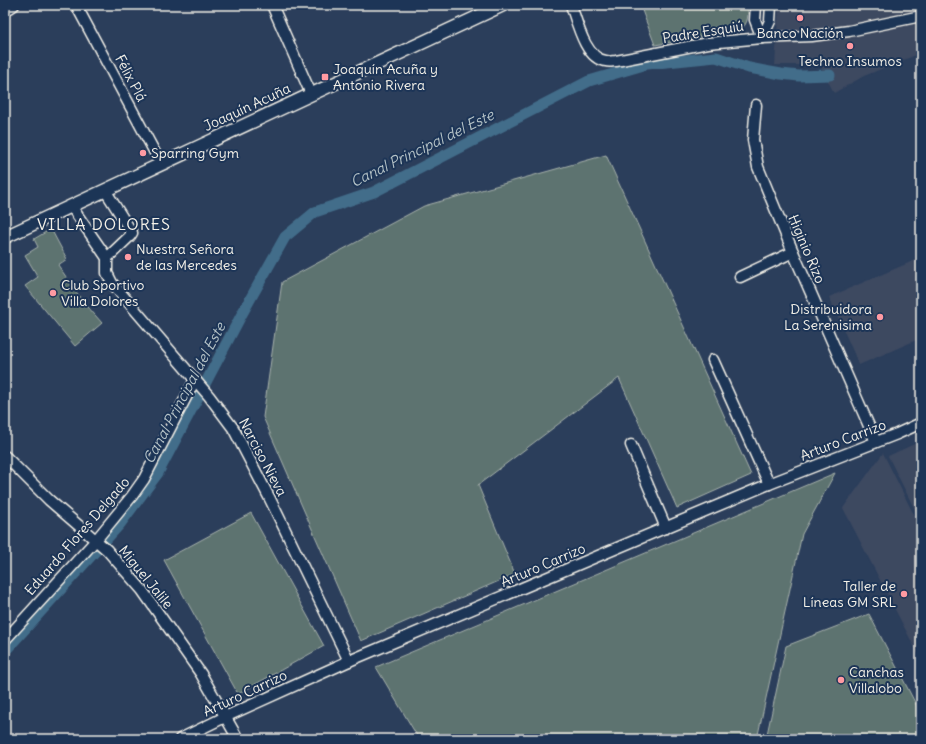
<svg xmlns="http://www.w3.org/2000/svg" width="926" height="744" font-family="Delius,sans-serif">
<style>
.built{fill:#3c4860}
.green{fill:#5d736f;stroke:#a8b2ac}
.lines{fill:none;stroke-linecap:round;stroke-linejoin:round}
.canal{stroke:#426d8a;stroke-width:11}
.minor-casing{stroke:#f4f1e8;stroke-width:13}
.tertiary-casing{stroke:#f4f1e8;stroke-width:15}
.minor{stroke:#1d3557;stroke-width:10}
.tertiary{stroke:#1d3557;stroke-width:12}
.poi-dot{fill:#ff9aa2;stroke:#1d3557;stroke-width:1.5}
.labels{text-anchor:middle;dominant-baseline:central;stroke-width:4;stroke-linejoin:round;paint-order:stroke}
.street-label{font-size:14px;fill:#f4f1e8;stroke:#1d3557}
.poi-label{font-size:14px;fill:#f4f1e8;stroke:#1d3557;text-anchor:start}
.water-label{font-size:15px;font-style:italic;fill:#b6c3c7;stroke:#1d3557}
.quarter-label{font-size:16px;letter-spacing:1px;fill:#f4f1e8;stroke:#1d3557}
</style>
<rect width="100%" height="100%" fill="#2b3e5b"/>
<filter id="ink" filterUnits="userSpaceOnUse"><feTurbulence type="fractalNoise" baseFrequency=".025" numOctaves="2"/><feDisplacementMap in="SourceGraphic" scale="8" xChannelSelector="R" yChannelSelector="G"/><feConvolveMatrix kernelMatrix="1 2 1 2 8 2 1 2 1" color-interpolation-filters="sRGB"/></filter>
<g filter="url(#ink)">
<g class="built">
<polygon points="779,5 921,5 921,53 864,76 834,93 820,65 775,65"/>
<polygon points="920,258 921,261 921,338 859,365 829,297"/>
<polygon points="921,441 921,522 888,456"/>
<polygon points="883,453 921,529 921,660 843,508"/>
</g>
<g class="green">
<path d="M640,5h108c0,9 1,18 -7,24l-86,16z"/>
<polygon points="606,155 751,475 677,508 619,378 478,485 515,574 361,641 263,417 282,282 424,206"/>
<polygon points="51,229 67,259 58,265 81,299 102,323 75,346 25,286 38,277 25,255 38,247 34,239"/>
<polygon points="835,473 802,534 757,739 419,739 376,667"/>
<polygon points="251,513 324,646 238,694 164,560"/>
<polygon points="869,614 921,714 921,739 766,739 786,646"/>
</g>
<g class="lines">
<polyline class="canal" points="5,651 120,524 158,473 243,312 285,237 315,212 374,192 589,81 647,64 716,57 749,68 781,74 799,76 830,75"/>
<defs>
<g id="minor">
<polyline points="76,5 161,164"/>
<polyline points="272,5 311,94"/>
<path d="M571,5c6,17 14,54 35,56 3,1 7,0 10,0l92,-18 54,-5 50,-2 37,-5 72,-15"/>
<polyline points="756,5 755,20 762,38"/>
<polyline points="5,11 14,5"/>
<polyline points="762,38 770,21 771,5"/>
<polyline points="756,105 753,140 758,167 793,252 876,442"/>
<polyline points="105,190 132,233 130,236 107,258"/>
<polyline points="71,206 107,258 107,273 112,283 209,396 233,428 269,497 349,661"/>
<polyline points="740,277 793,252"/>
<polyline points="713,360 769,484"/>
<polyline points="631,445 666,528"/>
<polyline points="5,456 49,500 107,550 142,590 201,674 238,739"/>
<polyline points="5,640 96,540 132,496 144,479 195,380"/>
<polyline points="180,739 225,717 349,661 769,484 897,434 921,423"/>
</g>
<polyline id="tertiary" points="5,237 503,5"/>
</defs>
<use href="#minor" class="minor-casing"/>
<use href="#tertiary" class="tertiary-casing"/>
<use href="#minor" class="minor"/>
<use href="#tertiary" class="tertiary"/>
</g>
</g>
<g class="poi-dot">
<circle cx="800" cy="18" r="4"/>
<circle cx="850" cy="46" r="4"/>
<rect x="321" y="73" width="8" height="8" rx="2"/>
<circle cx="143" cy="153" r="4"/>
<circle cx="128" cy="257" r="4"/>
<circle cx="53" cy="293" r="4"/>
<circle cx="880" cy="317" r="4"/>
<circle cx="904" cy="594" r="4"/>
<circle cx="841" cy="680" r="4"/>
</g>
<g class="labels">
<g class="street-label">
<text transform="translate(703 32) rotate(-9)">Padre Esquiú</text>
<text transform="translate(131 78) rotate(62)">Félix Plá</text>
<text transform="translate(247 107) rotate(-25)">Joaquín Acuña</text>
<text transform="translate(807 249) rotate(67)">Higinio Rizo</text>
<text transform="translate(843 440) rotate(-21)">Arturo Carrizo</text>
<text transform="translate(263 457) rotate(62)">Narciso Nieva</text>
<text transform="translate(77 536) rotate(-49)">Eduardo Flores Delgado</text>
<text transform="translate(543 565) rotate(-23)">Arturo Carrizo</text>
<text transform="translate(146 577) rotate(51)">Miguel Jalile</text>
<text transform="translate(245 693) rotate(-25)">Arturo Carrizo</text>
</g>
<g class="poi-label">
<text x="800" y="33" text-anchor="middle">Banco Nación</text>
<text x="850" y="61" text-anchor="middle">Techno Insumos</text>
<text x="333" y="69">Joaquín Acuña y<tspan x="333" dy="16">Antonio Rivera</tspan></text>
<text x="151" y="153">Sparring Gym</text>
<text x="136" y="249">Nuestra Señora<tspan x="136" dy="16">de las Mercedes</tspan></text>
<text x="61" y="285">Club Sportivo<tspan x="61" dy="16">Villa Dolores</tspan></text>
<text x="872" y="309" text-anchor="end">Distribuidora<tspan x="872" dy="16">La Serenisima</tspan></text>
<text x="896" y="586" text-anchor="end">Taller de<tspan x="896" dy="16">Líneas GM SRL</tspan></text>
<text x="849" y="672">Canchas<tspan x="849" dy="16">Villalobo</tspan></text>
</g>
<g class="water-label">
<text transform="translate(422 148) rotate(-26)">Canal Principal del Este</text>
<text transform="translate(184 393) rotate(-62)">Canal Principal del Este</text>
</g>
<g class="quarter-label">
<text x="104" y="224">VILLA DOLORES</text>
</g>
</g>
<rect width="926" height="744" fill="none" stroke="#1d3557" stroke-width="20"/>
<rect x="10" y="10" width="906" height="724" fill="none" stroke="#f4f1e8" stroke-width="1.5" filter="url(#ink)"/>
</svg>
